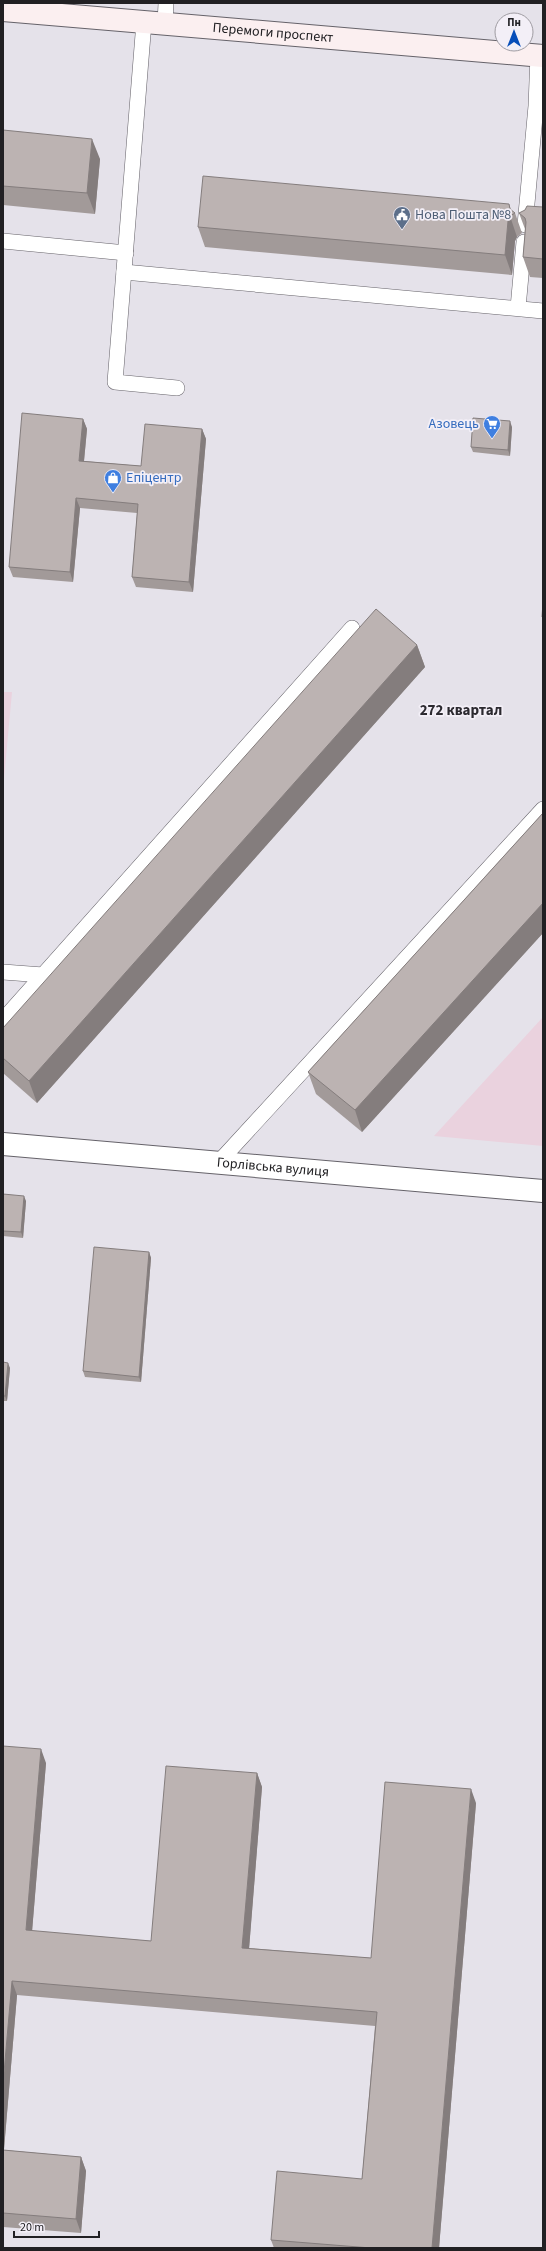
<svg xmlns="http://www.w3.org/2000/svg" width="546" height="2251" font-family="'Source Sans 3',sans-serif">
<style>
.industrial{fill:#ead2de}
.lines{fill:none;stroke-linecap:round;stroke-linejoin:round}
.lane-casing{stroke:#656269;stroke-width:16}
.street-casing{stroke:#656269;stroke-width:24}
.secondary-casing{stroke:#656269;stroke-width:24}
.lane{stroke:#fff;stroke-width:15}
.street{stroke:#fff;stroke-width:22}
.secondary{stroke:#fbeff0;stroke-width:22}
.wall{fill:#a29a99}
.shaded-wall{fill:#847d7d}
.building{fill:#bcb3b2;stroke:#847d7d}
.labels{text-anchor:middle;dominant-baseline:central;stroke-width:3.5;stroke-linejoin:round;paint-order:stroke}
.street-label{font-size:14px;fill:#212023;stroke:#f3eff7}
.service-label{font-size:14px;fill:#4e5e75;stroke:#f3eff7;text-anchor:start}
.shop-label{font-size:14px;fill:#366cbe;stroke:#f3eff7;text-anchor:end}
.neighbourhood-label{font-size:15px;font-weight:bold;fill:#2b292f;stroke:#f3eff7}
</style>
<rect width="100%" height="100%" fill="#e5e2ea"/>
<g class="industrial">
<polygon points="3,692 12,692 3,790"/>
<polygon points="543,1017 543,1146 434,1136"/>
</g>
<g class="lines">
<defs>
<g id="lane">
<polyline points="144,22 115,382 177,388"/>
<polyline points="165,24 166,3"/>
<polyline points="525,225 536,106 538,55"/>
<polyline points="3,241 126,253"/>
<polyline points="124,272 543,311"/>
<polyline points="518,308 524,242"/>
<polyline points="3,972 43,975"/>
<polyline points="3,1020 352,628"/>
<polyline points="218,1163 543,809"/>
</g>
<g id="street">
<path id="s1" d="M3,1144l540,47"/>
</g>
<g id="secondary">
<path id="s2" d="M3,10l540,46"/>
</g>
</defs>
<use href="#lane" class="lane-casing"/>
<use href="#street" class="street-casing"/>
<use href="#secondary" class="secondary-casing"/>
<use href="#lane" class="lane"/>
<use href="#street" class="street"/>
<use href="#secondary" class="secondary"/>
</g>
<g class="wall">
<polygon points="3,130 100,159 95,214 3,205"/>
<polygon points="509,204 511,210 515,213 522,233 517,237 515,241 512,275 205,247 198,227"/>
<polygon points="543,207 543,278 530,277 523,257 525,229 519,213"/>
<polygon points="83,419 87,429 84,461 141,466 202,429 206,439 193,592 136,587 132,577 137,513 80,508 73,582 13,577 9,567"/>
<polygon points="512,427 510,456 473,452 471,447"/>
<polygon points="417,645 425,667 37,1103 3,1073 3,1028"/>
<polygon points="543,813 543,933 362,1132 316,1094 308,1072"/>
<polygon points="3,1194 26,1201 23,1238 3,1236"/>
<polygon points="149,1252 151,1258 141,1382 85,1377 83,1371"/>
<polygon points="3,1362 10,1368 7,1401 3,1401"/>
<polygon points="3,1746 46,1763 32,1931 151,1941 257,1773 262,1787 249,1948 371,1958 476,1803 439,2248 274,2248 271,2240 362,2179 375,2026 17,1995 4,2150 81,2157 86,2171 81,2233 3,2227"/>
</g>
<g class="shaded-wall">
<polygon points="92,139 100,159 95,214 87,193"/>
<polygon points="510,216 517,237 515,241 512,275 505,255 508,221"/>
<polygon points="83,419 87,429 83,471 79,461"/>
<polygon points="510,421 512,427 510,456 508,450"/>
<polygon points="202,429 206,439 193,592 189,582"/>
<polygon points="76,498 80,508 73,582 70,572"/>
<polygon points="417,645 425,667 37,1103 29,1081"/>
<polygon points="543,903 543,933 362,1132 355,1110"/>
<polygon points="24,1196 26,1201 23,1238 21,1232"/>
<polygon points="149,1252 151,1258 141,1382 139,1377"/>
<polygon points="8,1363 10,1368 7,1401 5,1396"/>
<polygon points="41,1749 46,1763 31,1944 26,1930"/>
<polygon points="257,1773 262,1787 248,1962 242,1948"/>
<polygon points="471,1789 476,1803 439,2248 432,2248"/>
<polygon points="12,1981 17,1995 3,2160 3,2084"/>
<polygon points="81,2157 86,2171 81,2233 76,2219"/>
</g>
<g class="building">
<polygon points="3,130 92,139 87,193 3,186"/>
<polygon points="203,176 509,204 510,209 515,213 510,216 508,221 505,255 198,227"/>
<polygon points="527,206 543,207 543,259 523,257 526,222 525,218 519,213 525,210"/>
<polygon points="22,413 83,419 79,461 141,466 145,424 202,429 189,582 132,577 138,504 76,498 70,572 9,567"/>
<polygon points="473,418 510,421 508,450 471,447"/>
<polygon points="543,602 543,617 542,617"/>
<polygon points="376,609 417,645 29,1081 3,1058 3,1028"/>
<polygon points="543,813 543,903 355,1110 308,1072"/>
<polygon points="3,1194 24,1196 21,1232 3,1231"/>
<polygon points="94,1247 149,1252 139,1377 83,1371"/>
<polygon points="3,1362 8,1363 5,1396 3,1396"/>
<polygon points="3,1746 41,1749 26,1930 151,1941 166,1766 257,1773 242,1948 371,1958 385,1782 471,1789 432,2248 371,2248 271,2240 277,2171 362,2179 377,2012 12,1981 3,2084"/>
<polygon points="3,2150 81,2157 76,2219 3,2213"/>
</g>
<defs>
<symbol id="civic-pin" viewBox="-11 -11 22 30"><path d="M0 17L-7.5 6A9.5 9.5 0 1 1 7.5 6Z" fill="#5c6f8a" stroke="#f3eff7"/><path d="M-.6-6.5H3V-4.5H.6V-3L4-1V1h2V6H-6V1h2V-1L-.6-3ZM-1.2 2.5V6h2.4V2.5Z" fill="#fff"/></symbol>
<symbol id="supermarket-pin" viewBox="-11 -11 22 30"><path d="M0 17L-7.5 6A9.5 9.5 0 1 1 7.5 6Z" fill="#3f7fe0" stroke="#f3eff7"/><path d="M-6-5.5h2.5l.6 2H6L4.5 2H-2.5L-4.4-4H-6ZM-1.5 3.2a1.3 1.3 0 1 0 .1 0ZM3 3.2a1.3 1.3 0 1 0 .1 0Z" fill="#fff"/></symbol>
<symbol id="shop-pin" viewBox="-11 -11 22 30"><path d="M0 17L-7.5 6A9.5 9.5 0 1 1 7.5 6Z" fill="#3f7fe0" stroke="#f3eff7"/><path d="M-5-2.5h2.3a2.7 3.5 0 0 1 5.4 0H5L5.5 6h-11ZM-1.5-2.5h3a1.5 2.3 0 0 0-3 0Z" fill="#fff"/></symbol>
</defs>
<g fill-rule="evenodd">
<use href="#civic-pin" x="392" y="205" width="20" height="27"/>
<use href="#supermarket-pin" x="482" y="414" width="20" height="27"/>
<use href="#shop-pin" x="103" y="468" width="20" height="27"/>
</g>
<g class="labels">
<g class="street-label">
<text stroke="none"><textPath href="#s2" startOffset="271">Перемоги проспект</textPath></text>
<text stroke="none"><textPath href="#s1" startOffset="271">Горлівська вулиця</textPath></text>
</g>
<g class="service-label">
<text x="415" y="215">Нова Пошта №8</text>
</g>
<g class="shop-label">
<text x="479" y="424">Азовець</text>
<text x="126" y="478" text-anchor="start">Епіцентр</text>
</g>
<g class="neighbourhood-label">
<text x="461" y="710">272 квартал</text>
</g>
</g>
<rect width="546" height="2251" fill="none" stroke="#212023" stroke-width="8"/>
<g transform="translate(514 32)"><circle r="19" fill="#f3eff7" stroke="#9f9ca2"/>
<path d="M0-3L7 15L0 10L-7 15Z" fill="#074eb9"/>
<text y="-6" font-size="11" font-weight="bold" text-anchor="middle" fill="#212023">Пн</text>
</g>
<path d="M14 2231v6h85v-6" fill="none" stroke="#212023" stroke-width="2"/>
<text x="20" y="2231" font-size="12" fill="#212023" stroke="#f3eff7" stroke-width="3" paint-order="stroke">20 m</text>
</svg>
